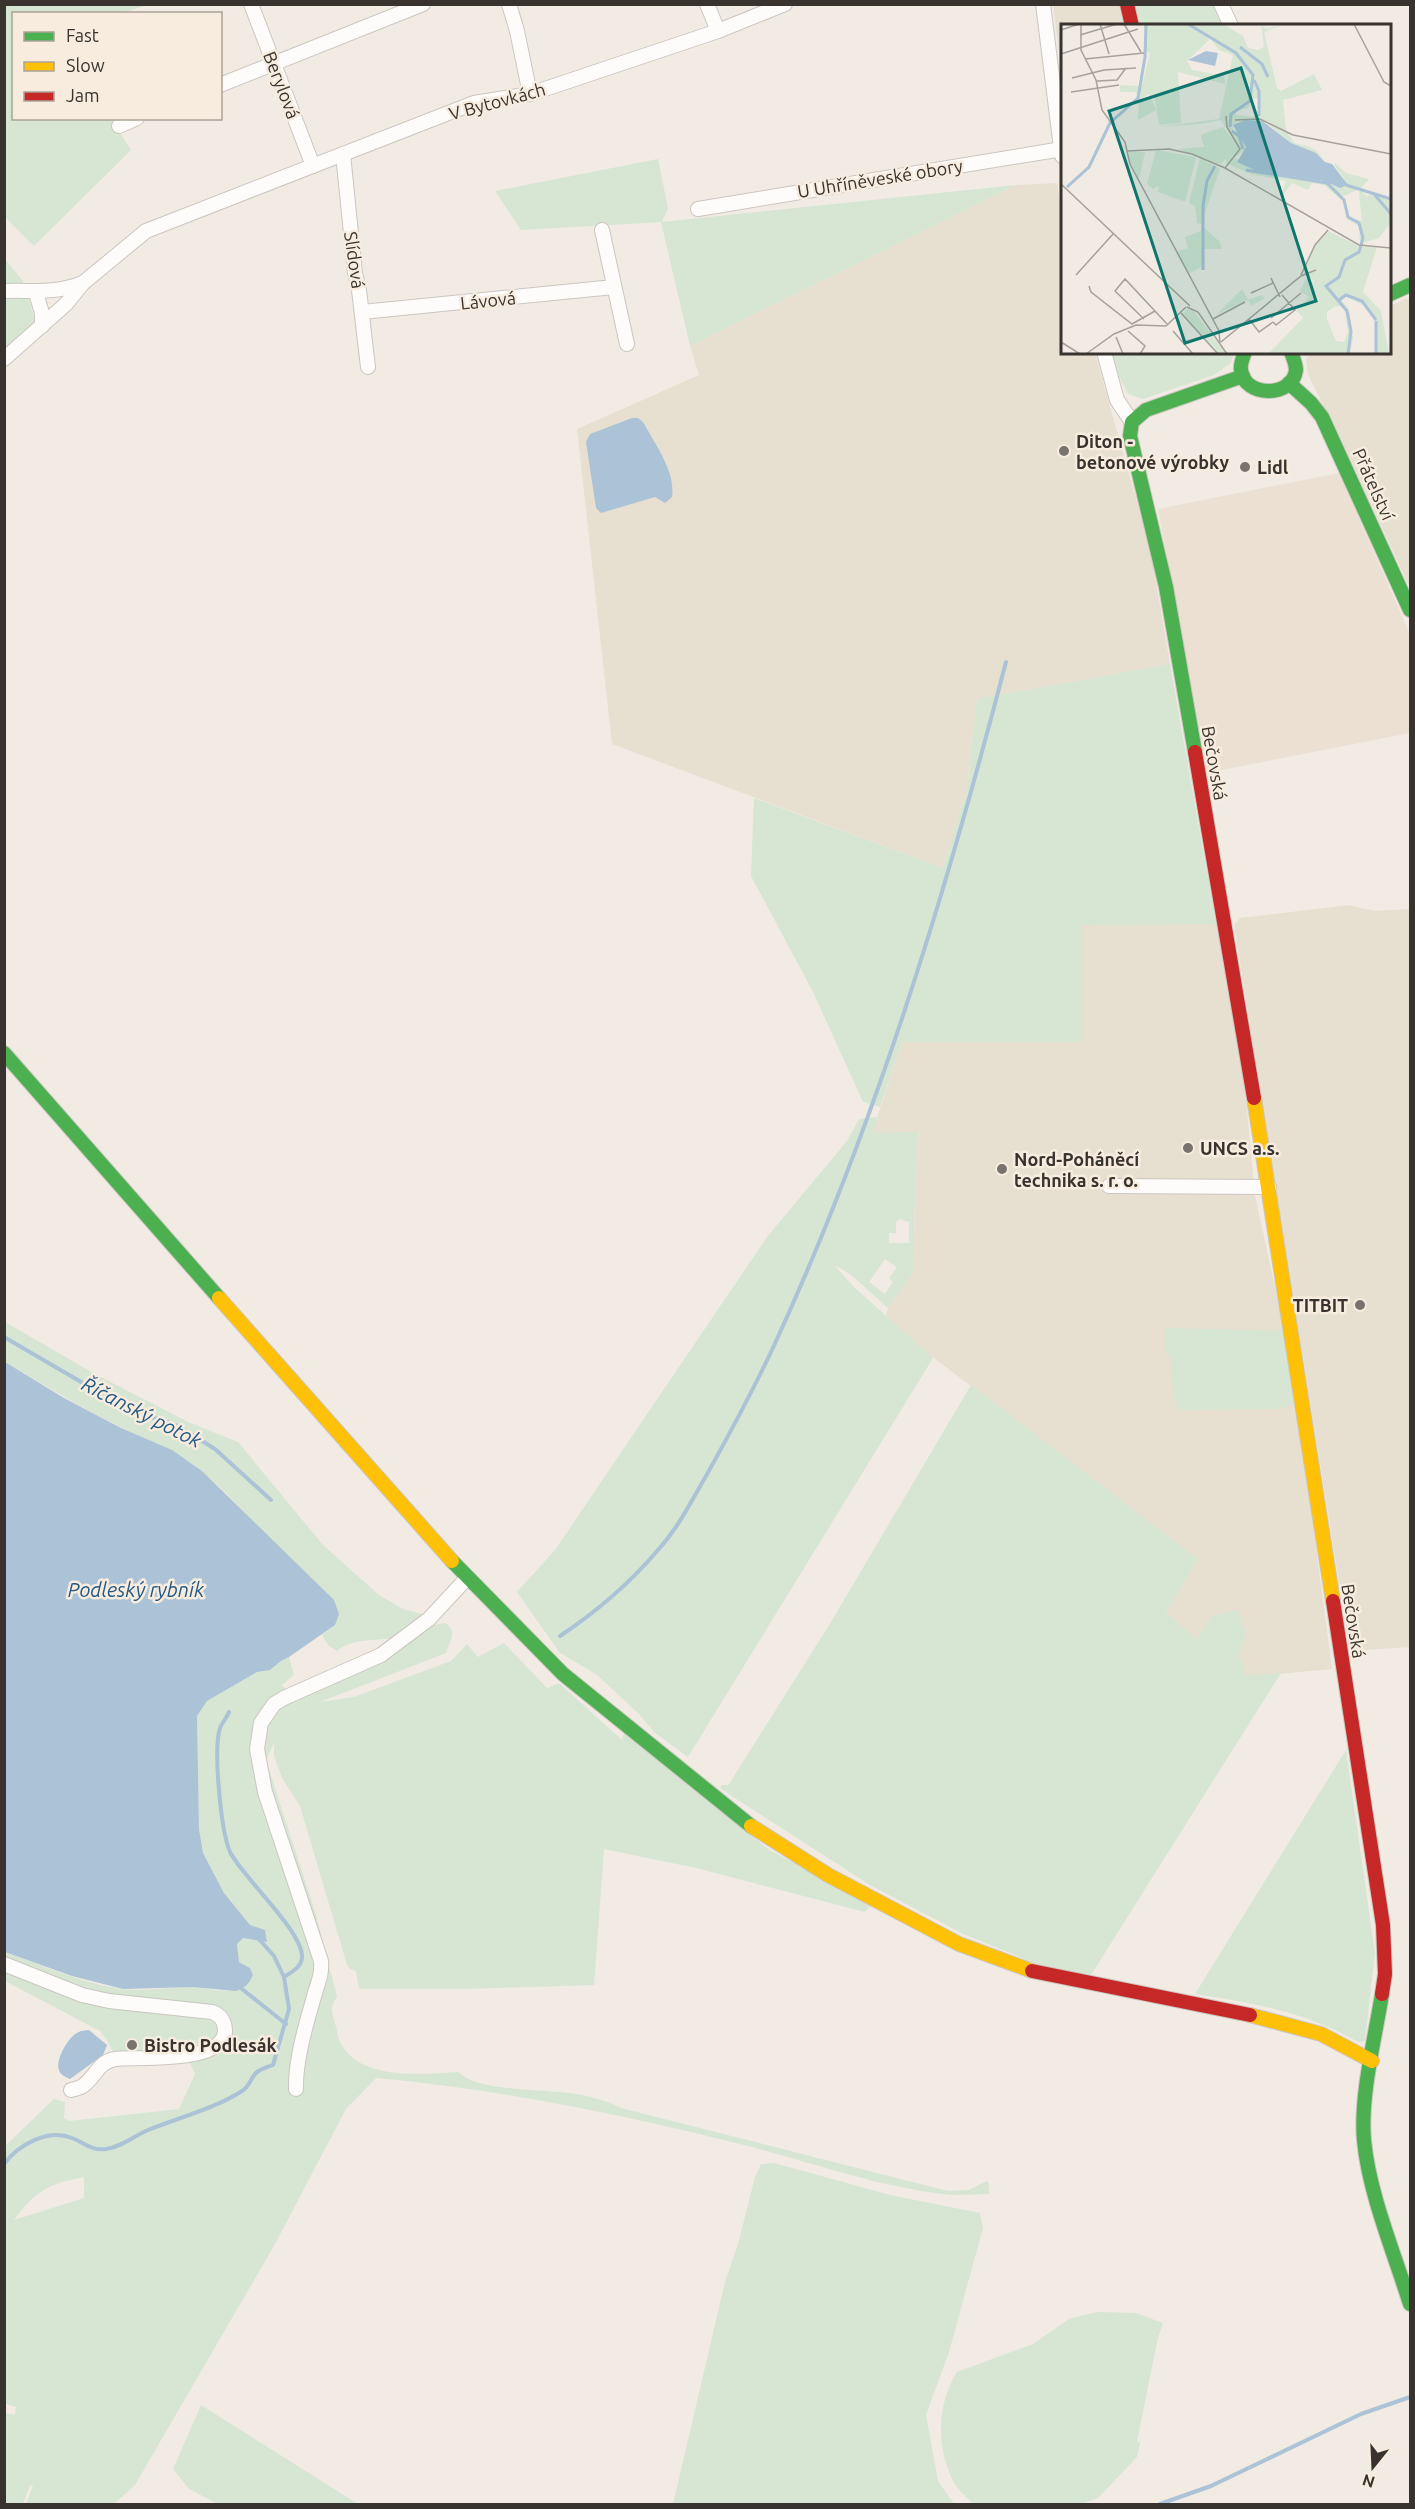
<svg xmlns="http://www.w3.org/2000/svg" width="1415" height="2509" font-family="Ubuntu,sans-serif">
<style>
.built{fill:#ece0d2}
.industrial{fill:#e7e0d1}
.green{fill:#d6e6d3;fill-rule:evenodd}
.water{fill:#abc2d7}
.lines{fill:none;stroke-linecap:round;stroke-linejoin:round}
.stream{stroke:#abc2d7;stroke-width:4}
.street-casing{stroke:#cbc6c0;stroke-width:16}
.fast-casing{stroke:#cbc6c0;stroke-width:16}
.slow-casing{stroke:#cbc6c0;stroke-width:16}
.jam-casing{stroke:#cbc6c0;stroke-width:16}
.street{stroke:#fdfcfb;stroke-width:14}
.fast{stroke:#4caf50;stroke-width:14}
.slow{stroke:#ffc107;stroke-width:14}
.jam{stroke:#c62828;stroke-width:14}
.poi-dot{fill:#79736e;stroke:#f7ecde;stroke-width:2}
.labels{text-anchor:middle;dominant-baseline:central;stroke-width:5;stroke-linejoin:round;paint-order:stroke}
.street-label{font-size:18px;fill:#38332e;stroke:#f7ecde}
.poi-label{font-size:18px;font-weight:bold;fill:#38332e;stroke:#f7ecde;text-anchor:start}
.water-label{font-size:20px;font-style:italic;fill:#235985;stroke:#f7ecde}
.inset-river{fill:none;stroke:#abc2d7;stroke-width:3}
.inset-road{fill:none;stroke:#a7a19b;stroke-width:1.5}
.view{fill:#0f766e;fill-opacity:0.15;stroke:#0f766e;stroke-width:3}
.inset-edge{fill:none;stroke:#38332e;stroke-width:3}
</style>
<rect width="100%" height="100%" fill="#f1ebe4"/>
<polygon class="built" points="1339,473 1410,634 1410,733 1207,773 1158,509"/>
<g class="industrial">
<polygon points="1053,5 1119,5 1123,25 1062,26 1062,78"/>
<polygon points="1057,183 1062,220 1062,352 1095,353 1151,552 1170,664 977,699 967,789 943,868 612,744 577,429 699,375 690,346 1016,185"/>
<polygon points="1410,297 1410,588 1352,462 1308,375 1306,359 1311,353 1390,352 1390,306"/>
<polygon points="1349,905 1375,911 1410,909 1410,1647 1350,1651 1234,925 1240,918"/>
<polygon points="1216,924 1242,1057 1255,1195 1278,1301 1314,1531 1332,1669 1246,1677 1239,1656 1246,1632 1212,1616 1197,1639 1166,1613 1198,1559 930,1355 886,1316 888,1308 914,1272 915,1149 920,1133 872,1133 902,1042 1082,1042 1082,925"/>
</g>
<g class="green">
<polygon points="4,5 147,5 123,13 14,14 14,118 111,119 131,150 34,246 5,217"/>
<polygon points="1134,5 1215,5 1224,25 1139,25"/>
<polygon points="658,159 668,208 662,222 1016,185 690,346 661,222 521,230 495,191"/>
<polygon points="4,258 23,281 36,322 5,349"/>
<polygon points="1112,353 1112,352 1234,353 1231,363 1214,375 1143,399 1128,394 1118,375"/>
<polygon points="1170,664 1216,924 1082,925 1082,1042 902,1042 880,1107 863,1102 813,992 751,876 754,798 943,868 967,789 977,699"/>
<path d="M877,1117l-4,16 47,-1 -5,17 -1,123 -26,36c-15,-12 -37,-37 -53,-42l19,21 79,71 -245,399 -33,-24 -16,-19 -43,-40 -36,-21 -43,-61 38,-42 212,-313 80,-96 12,-22zM899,1219l10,3v21h-20v-10h7v-11zM885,1259l12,8 -8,11 4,4 -8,12 -16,-12z"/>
<path d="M5,1322l90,52 93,48 50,20 85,103 56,50 24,14 23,6c-6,6 -13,16 -21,20 -18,8 -50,0 -68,16l-9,-6 -6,-10 13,-10c-42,-52 -81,-110 -131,-152 -26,-22 -55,-31 -84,-46 -40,-20 -77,-43 -115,-65z"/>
<polygon points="1165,1328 1283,1331 1293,1398 1291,1404 1282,1409 1182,1410 1177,1407 1176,1398 1174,1398 1170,1354 1166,1353"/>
<polygon points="971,1385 1198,1559 1166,1613 1197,1639 1212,1616 1238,1610 1246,1633 1239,1656 1246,1676 1281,1673 1091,1975 1037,1964 961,1933 870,1885 721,1789 721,1785 728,1785 731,1781 831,1622"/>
<path d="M445,1623c13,8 5,18 1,30l-126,49 34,-5 97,-36 16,-17 11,13 26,-14 43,45 12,-5 63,57 3,-10 144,120 103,53 -7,9 -169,-44 -92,-19 -10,136 -130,4h-105l-3,-18 -6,-2 -3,-4 -47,-159 -18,-28 -8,-22v-13l-8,17 50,155 21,82c-9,11 -4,17 -1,30 2,4 1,9 3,13 19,42 83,34 120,32 16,20 91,17 118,22 15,3 31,7 44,14l327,83 21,-1 18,-9 2,3v10c-15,0 -31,2 -46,0 -69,-8 -136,-33 -203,-50 -120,-30 -242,-55 -364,-66l-30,31 -71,135 -140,241 -21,19h-88l7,-18 -3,-1 -7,19h-18v-91l10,2 1,-8 -12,-4 1,-257 49,-47 11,3 -1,16 5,3 110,-12 16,-35 -5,-11 -44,1 -31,-9 -8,-15 -7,-9 -95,-50v-29c34,12 82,33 118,37 23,3 46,-3 69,-2 20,1 52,13 61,-12l-3,-7 -11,-6 -2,-18 6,-6 24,4 -2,-12 -15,-5 -26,-32 -21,-40 -4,-24 -2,-113 10,-15 50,-30 13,-1 11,-9 8,-4 5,18 -12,10 11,13 92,-38 49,-35zM84,2177v21l-70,22c22,-29 33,-36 70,-43z"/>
<path d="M1346,1750l29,203 -10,88 -7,1c-50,-29 -106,-40 -163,-48z"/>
<polygon points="774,2163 890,2195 980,2213 983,2228 949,2352 926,2415 938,2481 954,2504 673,2504 725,2282 738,2244 755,2177 761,2164"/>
<path d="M1097,2312l39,1 27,10 -5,15 -21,103 3,2 -3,14 -39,41 -17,6 -109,-1c-6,-7 -15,-14 -19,-22 -17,-34 -16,-77 4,-109l76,-28 36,-25z"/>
<polygon points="201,2405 358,2504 218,2504 189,2489 173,2469"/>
</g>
<g class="water">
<path d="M632,418h6l5,4c12,22 33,50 29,75l-7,6 -10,-6 -54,16 -5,-5 -10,-66 4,-8z"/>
<path d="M5,1362l59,36 57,30 51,22 30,21 132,129 5,14 -4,11 -46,32 -8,4 -11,9 -13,2 -50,29 -10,15 2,113 4,24 21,40 26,32 15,5 2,12 -24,-4 -6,6 2,18 11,6 3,7c-3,8 -8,13 -17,16l-44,-4 -69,2 -51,-13 -67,-24z"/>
<path d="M89,2030l18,15 -4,10 -33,24c-4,-2 -10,-4 -11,-9 -4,-10 10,-35 20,-38 0,-1 9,-2 10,-2z"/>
</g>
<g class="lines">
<g class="stream">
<polyline points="4,1337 88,1386 99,1389 152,1417 178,1426 215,1449 271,1500"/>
<path d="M560,1636c36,-24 70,-53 98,-86 20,-22 33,-48 48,-74 23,-41 45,-82 66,-126 102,-220 173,-454 234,-688"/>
<polyline points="258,1938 274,1956 284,1977"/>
<polyline points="242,1989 286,2024"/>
<path d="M4,2164c14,-19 44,-36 68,-26 13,5 20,13 34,11 16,-2 28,-13 42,-19 30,-12 68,-22 94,-39 7,-4 9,-13 14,-18 4,-4 12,-6 17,-8l16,-56 -5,-32c7,-5 17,-9 18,-19 2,-26 -59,-80 -72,-106 -9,-21 -17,-102 -10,-124 2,-5 7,-11 9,-16"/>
<polyline points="1160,2504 1211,2486 1361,2414 1410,2397"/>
</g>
<defs>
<g id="street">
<polyline points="251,4 313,166"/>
<polyline points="509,4 517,31 530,94"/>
<polyline points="707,4 718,31"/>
<polyline points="1043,4 1062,156"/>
<polyline points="1221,4 1231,26"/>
<polyline points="220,85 423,4"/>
<polyline points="119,126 137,118"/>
<polyline points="343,154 355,273 359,290 368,367"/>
<polyline points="698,209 1062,149"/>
<polyline points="602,230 627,344"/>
<path d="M4,291c30,-1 50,3 79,-8l63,-52 328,-128 56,-9 188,-63 67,-27"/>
<polyline points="36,293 42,313 42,326"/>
<polyline points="362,312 614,287"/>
<polyline points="1104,352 1117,400 1132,422"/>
<polyline points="4,359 66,304 83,283"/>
<polyline points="1109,1186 1269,1187"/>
<path d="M4,1964l78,31 27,6 103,11c6,2 10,5 12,12 12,42 -90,32 -109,35 -17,3 -19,17 -31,26 -3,3 -9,4 -13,5"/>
<path d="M296,2089c-1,-29 11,-68 19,-96 4,-13 7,-19 6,-32l-56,-169 -8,-43 4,-26 13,-19 10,-6 97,-43 48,-36 38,-41"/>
</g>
<g id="fast">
<polyline points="1390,294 1410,285"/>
<path d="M1245,352c-2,5 -5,13 -4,18 3,28 52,28 55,0 0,-5 -3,-13 -5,-18"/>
<polyline points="1289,383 1311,403 1322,417 1410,610"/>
<polyline points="1195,752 1166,587 1130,436 1132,422 1146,410 1243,376"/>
<polyline points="4,1053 219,1298"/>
<polyline points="452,1561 563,1674 751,1826"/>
<path d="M1382,1994c-7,44 -22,103 -18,146 5,54 30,112 46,164"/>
</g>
<g id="slow">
<polyline points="1254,1098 1333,1601"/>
<polyline points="219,1298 452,1561"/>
<polyline points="751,1826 828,1875 959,1944 1032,1971"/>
<polyline points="1250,2015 1321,2034 1372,2061"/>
</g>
<g id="jam">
<polyline points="1127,4 1132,26"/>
<polyline points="1195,752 1254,1098"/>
<polyline points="1333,1601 1383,1925 1385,1974 1382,1994"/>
<polyline points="1032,1971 1250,2015"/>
</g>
</defs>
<use href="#street" class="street-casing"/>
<use href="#fast" class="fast-casing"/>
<use href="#slow" class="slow-casing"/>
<use href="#jam" class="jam-casing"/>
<use href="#street" class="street"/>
<use href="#fast" class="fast"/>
<use href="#slow" class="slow"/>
<use href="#jam" class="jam"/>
</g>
<g class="poi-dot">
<circle cx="1064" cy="451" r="6"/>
<circle cx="1245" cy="467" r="6"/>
<circle cx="1188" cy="1148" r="6"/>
<circle cx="1002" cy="1169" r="6"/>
<circle cx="1360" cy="1305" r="6"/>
<circle cx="132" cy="2045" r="6"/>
</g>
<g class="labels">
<g class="street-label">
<text transform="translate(282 85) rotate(69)">Berylová</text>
<text transform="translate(497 101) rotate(-15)">V Bytovkách</text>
<text transform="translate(880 178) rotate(-9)">U Uhříněveské obory</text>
<text transform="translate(355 260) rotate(82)">Slídová</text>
<text transform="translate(488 300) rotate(-6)">Lávová</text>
<text transform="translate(1374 484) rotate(66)">Přátelství</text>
<text transform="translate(1215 763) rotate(80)">Bečovská</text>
<text transform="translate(1354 1621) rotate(81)">Bečovská</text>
</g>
<g class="poi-label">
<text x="1076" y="441">Diton -<tspan x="1076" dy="21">betonové výrobky</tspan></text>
<text x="1257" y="467">Lidl</text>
<text x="1200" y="1148">UNCS a.s.</text>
<text x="1014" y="1159">Nord-Poháněcí<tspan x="1014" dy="21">technika s. r. o.</tspan></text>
<text x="1348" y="1305" text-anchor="end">TITBIT</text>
<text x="144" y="2045">Bistro Podlesák</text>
</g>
<g class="water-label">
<text transform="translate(142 1412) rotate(27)">Říčanský potok</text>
<text x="136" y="1589">Podleský rybník</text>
</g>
</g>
<g transform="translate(1061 24)">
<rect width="330" height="330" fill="#f1ebe4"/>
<path d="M83,0h79l20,12 5,12 10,2 6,-3 -3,-23 5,5 20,-5 -22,8 13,56 4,3 33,-17 8,16 -39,10 3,30 8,13 16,4 7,4 5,7 -31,-15 -21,-17 -25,-6 -11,4 -1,5 9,6 4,14 -20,15v-5l-6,5 -42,-15 26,-2 -3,-12 22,-8 11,15 -13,-22 -21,4 -42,3 61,-8 14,-64 -14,-5 -7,-9 2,-4 -7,-2 2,5 -22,21 5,9 32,6 1,8 -47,-12 3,51 -22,2 -4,-26 -7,-5 -8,6 -5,-8h-15v-7l22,1 8,-33 -4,-1zM192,74l7,1 -2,18 -22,-2v-4l12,-3zM90,74l5,12 -18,10 1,-18zM95,126l40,7 -11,45 -27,-10 1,-6 -6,3 -6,-5zM68,128h16l-6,27 -9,-18zM139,134l20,11 -19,55 -4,-1 -2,-17 -6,-3zM174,134l22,13 63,9 20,8 4,-10 -10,-13 1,-2 11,10 23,6 -9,10 7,8 4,-4 20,6v23l-12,16 -19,6 -1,-18 -12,-7 -4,-18 -19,-16 -12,-2 -4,7 -16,-7 -12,16 6,-18 -35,-7 -23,-10zM299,165l-1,5 3,27 -14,-4 -7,-20zM140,201l19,17 2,7h-19l2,16 -17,9 -12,-22 12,-4 -3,-11 16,-6zM267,207l31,15 -2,6 4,-5h16l-14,45 18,19 8,43h-14l1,-32 -7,-14 -24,-12 -3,5 7,9 4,28 -3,16h-82l35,-36 -7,-8 13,-13 -9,-6 6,-12 10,4 -13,-11 12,-26zM273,283l8,-1 3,5 3,21 -4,10 -8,-1 -9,-22v-7zM181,265l6,11 13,-5 4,3 -14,8 -3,-6 -31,14zM126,285l6,1 33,44h-7l-37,-40z" fill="#d6e6d3" fill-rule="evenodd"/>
<path d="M145,27l12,2 -3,13 -27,-6zM184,96l17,1 29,22 25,10 9,9 7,2 16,21 -8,3 -16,-7 -67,-10 -20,-9 9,-15 -13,-22z" fill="#abc2d7"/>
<path class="inset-river" d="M127,0l48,29 17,22 -3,26 -19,13 -1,13M179,23l22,17 6,13M193,56l5,11v25M171,107l7,5 4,13M185,146l81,13 17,17 4,17 11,6 4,15 -4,14 -14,8 -6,17 -13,9 21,25 4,20 -3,23M285,161l45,14M6,163l22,-20 21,-44 28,-25 7,-41 1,-33M313,170l17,20M142,246v-64l4,-25 8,-15M278,276l7,-5 16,6 14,19M315,330v-33"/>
<path class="inset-road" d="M20,0v26l15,30 6,30 23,32 5,22 89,167 1,14M39,0l9,30M63,0l17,28M293,0l30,58 7,4M0,6l18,-6M19,11l37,-11M0,30l77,-25M24,35l59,-6M11,54l32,-8 32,-2M36,57l20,-1 9,-12M10,68l48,-7M174,96l25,-1 33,16 98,19M66,127l42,-2 23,5 33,14 134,77 32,3M164,144l15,-19 -13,-22 -1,-11M0,160l129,122M15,251l38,-42M240,251l14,-30 13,-15M210,254l9,19M28,262l2,6 41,32 23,-13M190,269l22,-10M126,283l11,5 29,42M120,289l37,41M210,294l30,-25M83,295l-29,-28 10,-12 43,46M152,295l32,-17M188,295l10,13 14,-10M212,298l3,3 19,-15 -13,-15M67,307l17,15 -5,8M112,307l20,23M55,313l7,17M0,318l19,12M160,318l80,-66 15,-6M25,330l28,-20 22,-9 30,1 20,-19"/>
<path class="view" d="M180,44l75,233 -131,42 -76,-232z"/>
<rect width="330" height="330" class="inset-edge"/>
</g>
<rect width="1415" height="2509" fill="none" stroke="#38332e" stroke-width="12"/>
<rect x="12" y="12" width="210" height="108" fill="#f7ecde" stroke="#aba298" stroke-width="1.5"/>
<rect x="24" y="32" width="30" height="9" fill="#4caf50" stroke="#aba298" stroke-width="1.5"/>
<text x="66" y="42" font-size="18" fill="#38332e">Fast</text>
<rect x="24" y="62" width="30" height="9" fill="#ffc107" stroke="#aba298" stroke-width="1.5"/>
<text x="66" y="72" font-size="18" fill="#38332e">Slow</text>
<rect x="24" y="92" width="30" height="9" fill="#c62828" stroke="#aba298" stroke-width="1.5"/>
<text x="66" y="102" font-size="18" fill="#38332e">Jam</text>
<g transform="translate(1373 2467) rotate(198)" stroke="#f7ecde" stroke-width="4.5" paint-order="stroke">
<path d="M0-4.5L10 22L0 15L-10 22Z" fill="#38332e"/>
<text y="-9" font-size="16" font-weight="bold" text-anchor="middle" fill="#38332e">N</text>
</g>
</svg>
